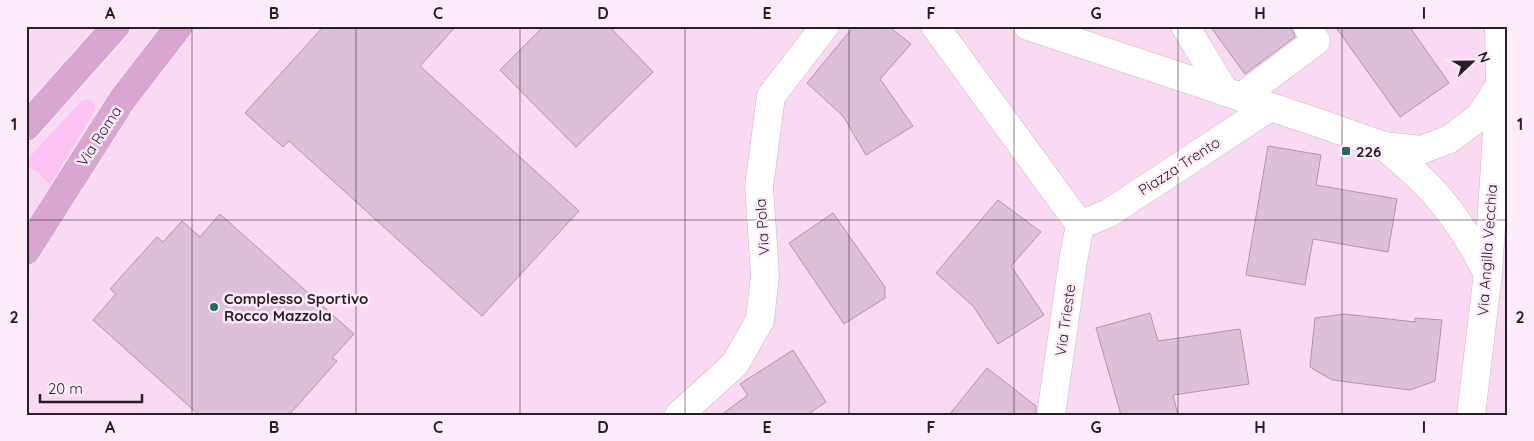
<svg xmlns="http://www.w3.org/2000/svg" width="1534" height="441" font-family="Quicksand,sans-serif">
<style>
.green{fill:#fec1f3}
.building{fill:#debfd8;stroke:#b093ab}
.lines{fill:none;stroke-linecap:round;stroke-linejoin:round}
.minor-casing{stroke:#cfb1c9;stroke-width:29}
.primary-casing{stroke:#fff;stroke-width:29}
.minor{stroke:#fff;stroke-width:28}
.primary{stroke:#d9a5d1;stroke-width:28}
.grid{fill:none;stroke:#281d26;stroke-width:1;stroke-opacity:0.55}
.poi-dot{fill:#236b61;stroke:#ffecfb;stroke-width:2}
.labels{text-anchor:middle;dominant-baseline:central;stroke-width:5;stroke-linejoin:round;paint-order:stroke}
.street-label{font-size:15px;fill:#281d26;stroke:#ffecfb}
.poi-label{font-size:15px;font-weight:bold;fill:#281d26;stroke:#ffecfb;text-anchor:start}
.neatline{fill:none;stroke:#281d26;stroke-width:2}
.grid-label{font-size:16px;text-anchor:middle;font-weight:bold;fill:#281d26}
</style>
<rect width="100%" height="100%" fill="#fadaf3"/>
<polygon class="green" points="86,99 91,100 95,106 94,112 50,185 38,172 26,165 26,161 81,101"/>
<g class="building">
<polygon points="324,26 456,26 420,66 579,211 482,316 289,141 283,147 245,113"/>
<polygon points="544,26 609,26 653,72 576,147 500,70"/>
<polygon points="854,26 888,26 911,44 880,79 913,126 866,155 843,116 807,83"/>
<polygon points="1210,26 1291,26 1295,37 1245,74"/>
<polygon points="1335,26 1409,26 1449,83 1400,117"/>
<polygon points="1268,146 1321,155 1316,185 1397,199 1388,252 1313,239 1305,285 1246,275"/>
<polygon points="998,200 1041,232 1011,266 1044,315 998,344 973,306 936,273"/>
<polygon points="833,213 885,287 885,298 844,324 789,243"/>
<polygon points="220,214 354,334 332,358 337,361 289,415 199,415 93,320 116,294 110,289 157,237 163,242 182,221 200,237"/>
<polygon points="1150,313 1158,341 1240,329 1249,384 1173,395 1178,415 1121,415 1096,328"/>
<polygon points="1344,314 1415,322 1415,318 1442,320 1435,381 1410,390 1332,380 1310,367 1315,318"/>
<polygon points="793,350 826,402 807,415 721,415 748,395 740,384"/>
<polygon points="987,368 1036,406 1036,415 949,415"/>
</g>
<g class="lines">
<defs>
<g id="minor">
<polyline points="935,26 1080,225"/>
<polyline points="1028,26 1319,123 1384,146 1421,150 1450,139 1480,116 1500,85 1499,26"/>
<polyline points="1185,26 1225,92"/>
<polyline points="1241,97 1316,41 1307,26"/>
<path d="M1384,146c13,11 26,22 38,34 27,26 48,59 65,92"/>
<polyline points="1080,225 1109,213 1270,107"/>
<polyline points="679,415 735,364 760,320 765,275 759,187 771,96 825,26"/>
<polyline points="1051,415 1073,261 1080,225"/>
<polyline points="1471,415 1488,273 1500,87"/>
</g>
<g id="primary">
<polyline points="26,127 116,26"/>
<polyline points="26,251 122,100 179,26"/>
</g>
</defs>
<use href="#minor" class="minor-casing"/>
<use href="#primary" class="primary-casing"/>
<use href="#minor" class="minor"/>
<use href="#primary" class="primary"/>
</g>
<path class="grid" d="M192,26v389M356,26v389M520,26v389M685,26v389M849,26v389M1014,26v389M1178,26v389M1342,26v389M26,220h1482"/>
<g class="poi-dot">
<rect x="1341" y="146" width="10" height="10" rx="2.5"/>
<circle cx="214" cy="307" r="5"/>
</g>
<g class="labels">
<g class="street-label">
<text transform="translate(99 136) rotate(-57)">Via Roma</text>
<text transform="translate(1179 166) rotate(-33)">Piazza Trento</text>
<text transform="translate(762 227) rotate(-94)">Via Pola</text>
<text transform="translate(1487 250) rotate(-86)">Via Angilla Vecchia</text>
<text transform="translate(1065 320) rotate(-82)">Via Trieste</text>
</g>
<g class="poi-label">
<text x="1356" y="151">226</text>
<text x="224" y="298">Complesso Sportivo<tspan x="224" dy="17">Rocco Mazzola</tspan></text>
</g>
</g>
<rect width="1534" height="441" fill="none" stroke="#ffecfb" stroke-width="55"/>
<g transform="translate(1472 62) rotate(68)" stroke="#ffecfb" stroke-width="4" paint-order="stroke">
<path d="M0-4L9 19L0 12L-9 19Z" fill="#281d26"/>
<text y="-8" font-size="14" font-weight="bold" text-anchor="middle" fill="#281d26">N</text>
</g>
<path d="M40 394v8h102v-8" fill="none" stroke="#281d26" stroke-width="2.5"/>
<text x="48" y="394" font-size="15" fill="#281d26" stroke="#ffecfb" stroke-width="4" paint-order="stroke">20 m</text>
<rect x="28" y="28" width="1478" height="386" class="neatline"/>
<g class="grid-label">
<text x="110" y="19">A</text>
<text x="274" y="19">B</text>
<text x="438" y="19">C</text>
<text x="603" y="19">D</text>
<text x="767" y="19">E</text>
<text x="931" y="19">F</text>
<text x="1096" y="19">G</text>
<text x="1260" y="19">H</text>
<text x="1424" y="19">I</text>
<text x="14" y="130">1</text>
<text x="1520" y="130">1</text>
<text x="14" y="323">2</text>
<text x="1520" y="323">2</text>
<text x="110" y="433">A</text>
<text x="274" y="433">B</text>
<text x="438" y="433">C</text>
<text x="603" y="433">D</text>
<text x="767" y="433">E</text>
<text x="931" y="433">F</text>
<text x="1096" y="433">G</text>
<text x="1260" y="433">H</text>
<text x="1424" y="433">I</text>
</g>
</svg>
